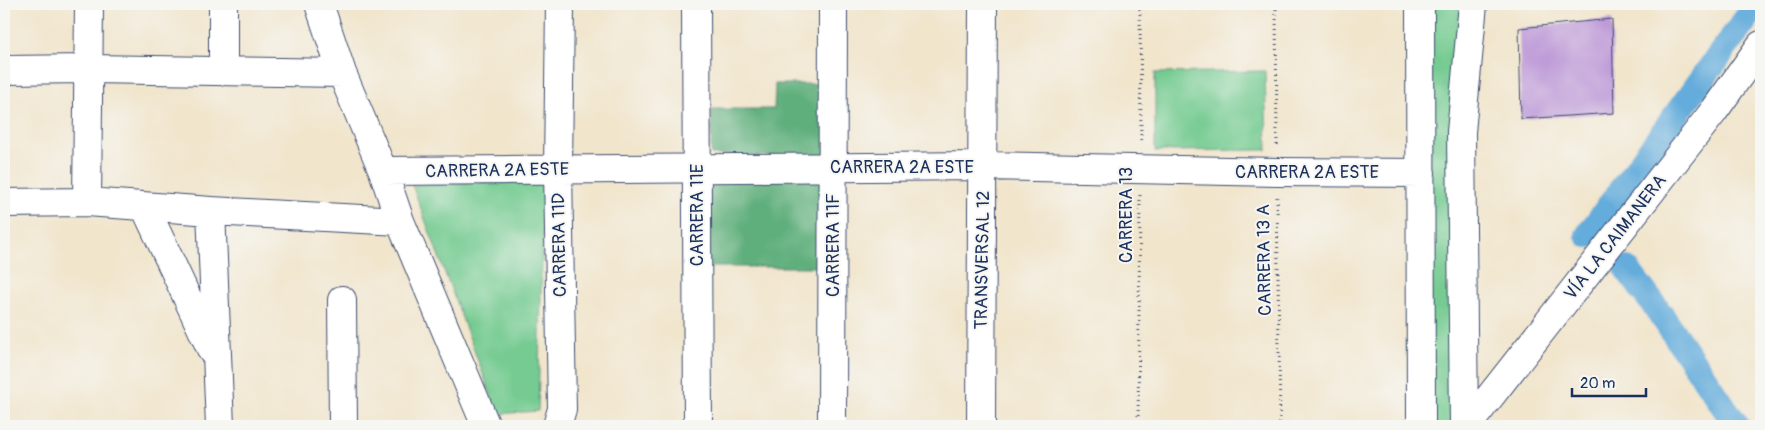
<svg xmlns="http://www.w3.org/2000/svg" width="1765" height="430" font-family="Pangolin,sans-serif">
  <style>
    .green { fill: #74cb91; stroke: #487d78 }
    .forest { fill: #5faf7b; stroke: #3d6f6c }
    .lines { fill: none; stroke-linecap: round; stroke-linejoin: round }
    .canal { stroke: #64acdb; stroke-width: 26 }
    .building { fill: #bf9cd8 }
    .street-casing { stroke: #3b4a6e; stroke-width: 30 }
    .path { stroke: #3b4a6e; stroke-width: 3; stroke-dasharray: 1 4; stroke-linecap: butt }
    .street { stroke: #fff; stroke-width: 28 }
    .labels { text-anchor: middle; stroke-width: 4; stroke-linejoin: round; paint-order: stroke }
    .street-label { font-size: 18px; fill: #1b2f5e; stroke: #f6f6f2 }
  </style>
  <rect width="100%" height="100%" fill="#f6f6f2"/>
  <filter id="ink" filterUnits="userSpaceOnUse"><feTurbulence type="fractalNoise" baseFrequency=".02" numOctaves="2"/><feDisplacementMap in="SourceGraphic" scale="10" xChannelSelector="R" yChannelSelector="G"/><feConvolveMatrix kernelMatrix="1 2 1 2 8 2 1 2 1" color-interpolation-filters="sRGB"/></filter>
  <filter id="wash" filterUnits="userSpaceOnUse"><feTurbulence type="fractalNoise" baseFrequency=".0096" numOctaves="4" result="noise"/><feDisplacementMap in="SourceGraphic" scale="20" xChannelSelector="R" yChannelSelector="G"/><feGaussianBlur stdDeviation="1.12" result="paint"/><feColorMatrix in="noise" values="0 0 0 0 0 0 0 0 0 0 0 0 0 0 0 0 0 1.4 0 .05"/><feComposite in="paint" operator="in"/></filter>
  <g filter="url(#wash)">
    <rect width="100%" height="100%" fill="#f1e5cc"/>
    <!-- green -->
    <path class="green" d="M1426 4H1466L1459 426H1430Z
      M1265 71 1267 150 1155 151V73Z
      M544 179 538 411 498 414 412 185Z"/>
    <!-- forest -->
    <path class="forest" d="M775 84H829V157L711 155 712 109H774Z
      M828 178V267H707L706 179Z"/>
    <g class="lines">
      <!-- canal -->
      <path class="canal" d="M1588 235 1757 4
        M1627 269 1657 309 1737 426"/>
    </g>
    <g id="blocks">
      <!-- building -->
      <path class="building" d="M1612 19 1614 113 1521 119 1519 28Z"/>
    </g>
  </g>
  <g filter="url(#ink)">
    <use href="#blocks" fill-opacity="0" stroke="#3b4a6e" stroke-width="1"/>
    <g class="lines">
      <defs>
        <path id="street" d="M319 4 342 73 383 171 400 221 486 426
          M696 4 698 426
          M1420 4 1421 426
          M4 70 89 69 342 73
          M223 71V4
          M383 171 983 166 1277 172 1421 173
          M87 202 89 4
          M4 203 87 202 211 211 400 221
          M145 207 212 351
          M211 211 220 426
          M342 300 343 426
          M557 426 562 409 558 169 560 4
          M832 426 833 4
          M981 426 983 4
          M1464 426 1461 132 1473 4
          M1467 426 1714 111 1761 45"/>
      </defs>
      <!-- street casing -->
      <use href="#street" class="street-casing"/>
      <!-- path -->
      <path class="path" d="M1140 4 1141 143
        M1276 4 1277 146
        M1277 197 1280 426
        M1138 426 1140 194"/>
      <!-- street -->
      <use href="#street" class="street"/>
    </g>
  </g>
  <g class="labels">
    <!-- street labels -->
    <g class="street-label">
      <text x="902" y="173">CARRERA 2A ESTE</text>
      <text transform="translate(497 170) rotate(-1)" y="6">CARRERA 2A ESTE</text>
      <text x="1307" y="178">CARRERA 2A ESTE</text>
      <text transform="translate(697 215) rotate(-90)" y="6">CARRERA 11E</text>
      <text transform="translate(1126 215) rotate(-90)" y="6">CARRERA 13</text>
      <text transform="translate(1615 237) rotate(-52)" y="6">VÍA LA CAIMANERA</text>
      <text transform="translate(559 245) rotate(-91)" y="6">CARRERA 11D</text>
      <text transform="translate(833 245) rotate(-90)" y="6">CARRERA 11F</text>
      <text transform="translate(982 260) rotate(-89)" y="6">TRANSVERSAL 12</text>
      <text transform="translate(1264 260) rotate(-91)" y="6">CARRERA 13 A</text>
    </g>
  </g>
  <!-- margin -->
  <rect width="1765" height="430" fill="none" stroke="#f6f6f2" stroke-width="20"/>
  <!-- scale -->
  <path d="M1572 388v8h74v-8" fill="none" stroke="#1b2f5e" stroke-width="2.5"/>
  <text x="1580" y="388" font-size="15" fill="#1b2f5e" stroke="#f6f6f2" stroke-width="4" paint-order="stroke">20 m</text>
</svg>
